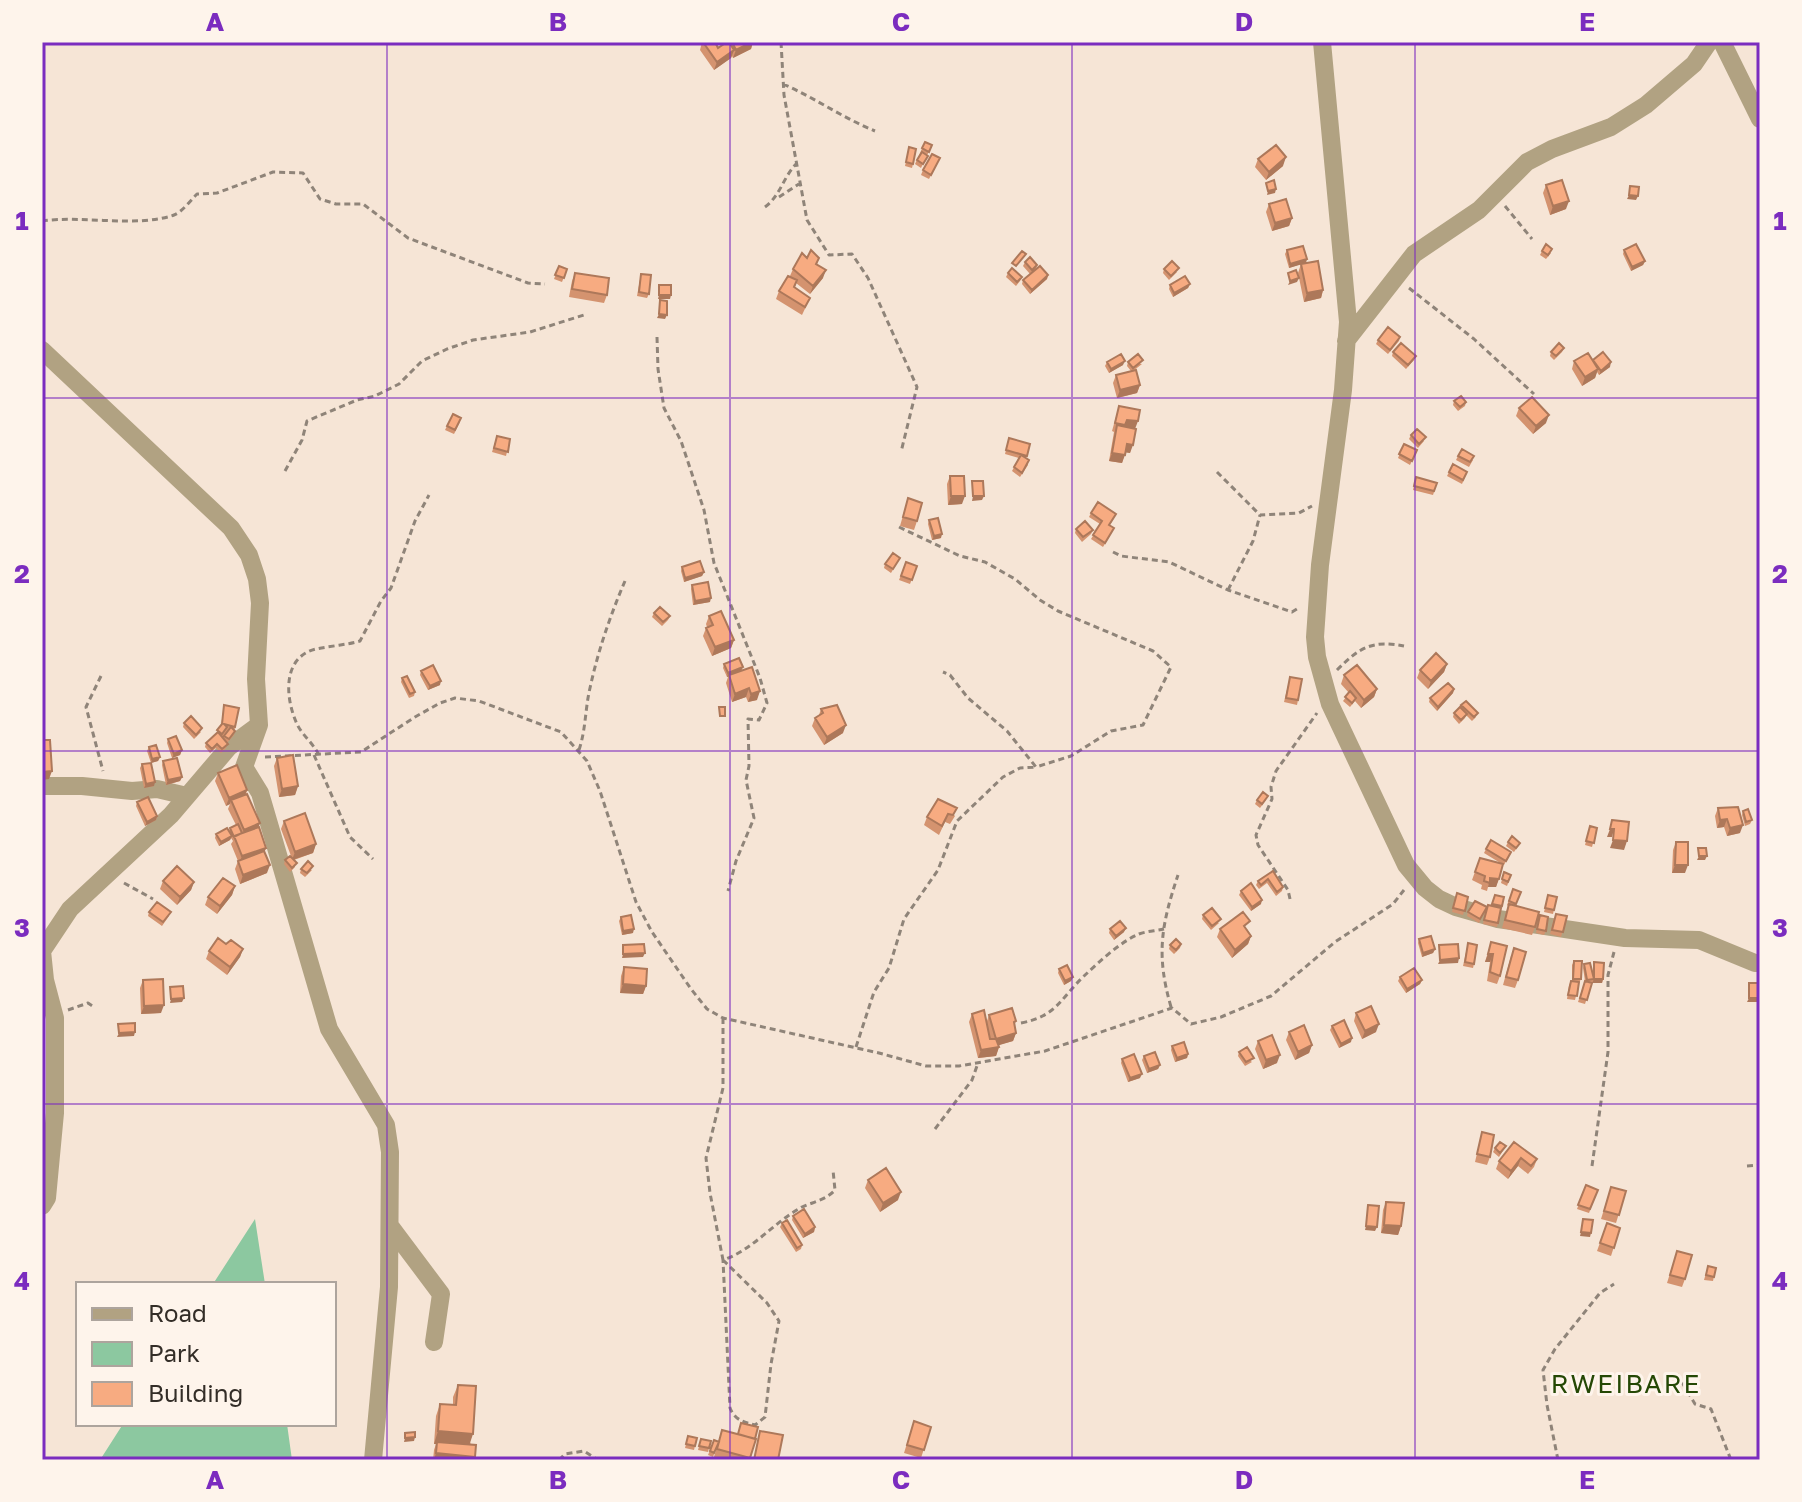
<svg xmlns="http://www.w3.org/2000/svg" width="1802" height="1502" font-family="'Golos Text',sans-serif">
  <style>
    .green { fill: #8cc8a0 }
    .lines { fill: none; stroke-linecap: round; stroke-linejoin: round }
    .path { stroke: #8f8479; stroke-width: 3; stroke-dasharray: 6 4; stroke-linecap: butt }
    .street { stroke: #b1a282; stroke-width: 18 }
    .wall { fill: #d4936f }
    .shaded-wall { fill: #ad785a }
    .building { fill: #f7ab81; stroke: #ad785a; stroke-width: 2 }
    .grid { fill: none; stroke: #7b2cbf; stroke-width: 2; stroke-opacity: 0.55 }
    .labels { text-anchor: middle; stroke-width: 6; stroke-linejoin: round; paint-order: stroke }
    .quarter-label { font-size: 26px; letter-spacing: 2px; fill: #254805; stroke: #fef4eb }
    .neatline { fill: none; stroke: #7b2cbf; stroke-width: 3 }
    .grid-label { font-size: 26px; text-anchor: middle; font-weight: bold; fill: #7b2cbf }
  </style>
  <rect width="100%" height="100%" fill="#f6e5d6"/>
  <!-- green -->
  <path class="green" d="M255 1219 265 1284H213Z
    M123 1424H287L292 1460H100Z"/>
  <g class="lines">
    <!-- path -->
    <path class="path" d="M781 42 784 95 807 220 829 255 852 254 868 278 917 387 901 452
      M1279 42H1287
      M783 84C815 98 843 118 875 131
      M779 197 799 184
      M1505 206 1532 239
      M765 207C781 195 783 177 797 163
      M42 221C81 215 138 228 174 215 182 212 190 201 197 194L217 193 273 172 303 173 320 199 336 204H363L408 238 528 283 545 284
      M1409 288 1474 339 1534 394
      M657 337 658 369 664 408 681 441 704 510 714 563 760 678 767 703 759 720 748 719 749 766 746 780 754 818 736 861 728 891
      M285 471 302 440 307 421 357 400 375 396 399 384 422 361 447 349 473 340 530 332 584 315
      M1217 472 1260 515 1299 513 1312 506
      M899 527 960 556 985 562 1015 579 1040 600 1058 611 1153 651 1171 667 1143 725 1111 731 1071 756 1036 767 1007 731 968 698 950 675 943 672
      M1113 552 1121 556 1169 562 1228 590 1292 612 1300 607
      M1228 590 1253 541 1260 515
      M1337 670C1360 647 1372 640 1404 646
      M101 676 86 707 103 771
      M579 750C586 729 585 709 590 688 598 651 610 616 625 581
      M314 755 350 837 373 859
      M319 755C313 743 302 735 297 724 285 698 282 657 316 649 330 646 346 645 360 641L381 601 391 588 415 521 429 495
      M265 757 361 752 415 717 440 703 455 698 479 701 561 732 587 761 600 791 636 902 652 932 691 989 707 1009 723 1018 879 1053 926 1066H959L1045 1051 1172 1008 1191 1024 1221 1017 1271 996 1335 942 1393 904 1404 890
      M124 883 153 899
      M1290 899 1288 890 1258 845 1256 835 1272 799 1271 787 1276 771 1317 713
      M1171 1007C1156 955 1161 926 1178 875
      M68 1010 88 1003 94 1007
      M723 1018V1088L706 1158 710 1193 723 1260C753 1250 774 1222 802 1207 813 1202 826 1200 835 1190L833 1170
      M1021 1023C1057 1016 1060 999 1084 976 1099 962 1120 942 1139 934 1147 931 1156 931 1164 929
      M856 1047 874 992 889 968 904 919 938 870 957 821 1003 777 1020 768 1036 767
      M935 1129 972 1080 978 1063
      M1592 1166 1608 1052V975L1614 952
      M1747 1166 1760 1165
      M723 1260 767 1303 779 1321 771 1364 765 1417 755 1425C743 1422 735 1420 730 1408Z
      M1677 1374 1695 1404 1711 1409 1731 1460
      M559 1460 565 1454 584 1451 598 1460
      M1558 1460 1547 1405 1543 1370 1555 1349 1600 1293 1614 1284"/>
    <!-- street -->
    <path class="street" d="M1322 42 1348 322 1343 390 1320 565 1315 637 1317 657 1330 704 1406 865 1425 888 1439 899 1456 907 1498 919 1625 938 1699 940 1755 963H1760
      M1722 42 1760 119
      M1346 341 1414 254 1479 210 1527 162 1552 149 1611 127 1646 105 1694 64 1709 42
      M42 350 231 528 249 555 257 579 260 603 256 679 259 725 244 767 260 793 329 1029 386 1125 390 1152 389 1287 373 1460
      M42 786H82L132 791 157 789 187 796
      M42 1206 47 1198 55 1113V1018L45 980 42 951 70 909 171 815 229 747 259 725
      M390 1226 441 1294 434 1342"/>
  </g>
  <!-- wall -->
  <path class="wall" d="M702 42H721L717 46 718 48 725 44 724 42H753L751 49 733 58 732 56 731 58 714 70 700 50Z
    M925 142 932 145 921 168 915 164Z
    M909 147 913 164 912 168 905 166Z
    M940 158 929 179 921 175 923 170Z
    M1258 159 1283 166 1266 180 1255 167Z
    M1546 185 1566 209 1550 215 1543 193Z
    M1269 204 1292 218 1289 226 1272 231 1266 212Z
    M1287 250 1306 263 1323 290 1321 298 1304 302 1298 273 1301 264 1289 268 1285 254Z
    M1624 250 1645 261 1643 265 1631 271 1623 254Z
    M1542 251 1551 253 1546 259 1540 255Z
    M807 258H819L817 264 823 278 810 294 796 283 795 287 810 298 802 315 776 299 779 291 790 276 793 269Z
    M1025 262 1037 265 1036 269 1030 274 1023 266Z
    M559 266 567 269 562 282 554 279Z
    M1164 269 1177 272 1169 280 1163 273Z
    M575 273 607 295 604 303 569 297 572 281Z
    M1008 273 1022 277 1020 281 1016 286 1006 277Z
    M641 274 649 294 647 298 637 296Z
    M1048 275 1047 279 1030 294 1022 284 1023 280Z
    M1190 284 1188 288 1173 297 1169 289 1170 285Z
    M1400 337 1399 341 1388 354 1376 344 1378 340Z
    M1564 348 1562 352 1554 360 1550 356 1551 352Z
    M1393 352 1414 360 1406 369 1392 356Z
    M1574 361H1593L1610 367 1599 375 1597 372 1595 378 1582 386 1572 369Z
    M1107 362 1123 365 1109 373 1105 366Z
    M1128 362 1142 364 1133 371 1140 385 1137 393 1117 398 1113 383 1116 375 1131 371 1127 366Z
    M1454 401 1466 402 1465 406 1458 411 1453 405Z
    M1119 406 1135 429 1130 453 1125 452 1122 463 1109 461 1114 432 1112 431Z
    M1519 408 1546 423 1533 434 1516 416Z
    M460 422 454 434 445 430 447 426Z
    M1411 435 1424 441 1418 448 1409 439Z
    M497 436 510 439 506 456 492 452Z
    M1009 438 1030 444 1026 458 1028 465 1020 477 1012 471 1019 458 1005 454Z
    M1404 444 1417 450 1410 465 1398 458Z
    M1458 456 1473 460 1469 467 1456 460Z
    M1449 472H1467L1462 484 1447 476Z
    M950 476 962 504 948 505 947 484Z
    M1416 477 1437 483 1433 495 1413 490Z
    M908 498 917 521 914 530 900 526Z
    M1091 513 1114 518 1110 525 1112 532 1103 547 1091 539 1100 524 1089 517Z
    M929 520 941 538 932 540 928 524Z
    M1076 529 1093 530 1091 534 1082 542 1075 533Z
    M900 558 891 573 884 568 885 564Z
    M906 562 917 566 910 584 899 580Z
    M682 567 704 572 702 576 684 582 681 571Z
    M692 585 710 602 693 605 691 589Z
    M654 613 670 616 668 620 662 626 652 617Z
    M709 616 734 640 731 648 712 656 703 636 706 628 707 627 706 624Z
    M724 664 743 667 741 671 757 700 748 702 746 697 732 702 726 683 728 677H727L723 668Z
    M1447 664 1444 672 1428 689 1417 678 1420 670Z
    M421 671 440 685 428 690 420 675Z
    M1344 675 1377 689 1374 697 1361 708 1355 701 1350 707 1343 701 1349 693 1341 684Z
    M1290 677 1298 700 1297 705 1284 702Z
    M402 678 415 692 414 696 409 698 401 682Z
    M1454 689 1453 693 1437 711 1429 702 1430 698Z
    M224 705 235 727 234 735 227 743 226 748 221 753 216 748 210 753 205 747 206 743 216 734 221 726Z
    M1461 705 1476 717 1472 721 1466 715 1465 718 1459 724 1453 717 1454 713Z
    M821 709 843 733 824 745 812 726 815 718 819 715Z
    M184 723 201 732 194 739 183 727Z
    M168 739 182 750 180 755 172 758 167 743Z
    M149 747 160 757 158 761 151 763 154 786 144 788 140 768 142 764 151 763 147 751Z
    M277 758 298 786 295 795 279 797 274 766Z
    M163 761 182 777 180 781 166 785 162 765Z
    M218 773 247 790 246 794 266 848 264 852 267 873 240 884 235 869 238 861 231 844 233 841 231 838 230 840 219 846 215 838 216 834 229 831 230 828 236 825 228 809 230 804 226 806 215 781Z
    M938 799 955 816 950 824 945 822 939 835 924 825 927 817Z
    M1257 800H1266L1260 808 1255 804Z
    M137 802 157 816 156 820 145 826 136 806Z
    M1718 808 1740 833 1727 836 1724 827 1717 828 1715 816Z
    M1743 811 1752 820 1750 824 1745 826 1742 815Z
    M284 821 316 844 313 853 294 860 295 867 290 872 284 864 285 860 291 856 281 829Z
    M1590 826 1597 828 1592 847 1585 845Z
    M1508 842 1520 843 1514 852 1506 846Z
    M1676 842 1685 873H1672L1673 850Z
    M1486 849 1511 852 1504 865 1503 864 1496 887H1488L1487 891 1481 889 1482 885 1472 880 1480 858 1502 864 1484 853Z
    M301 869 312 870 305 877 300 873Z
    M1273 871 1283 887 1282 891 1276 896 1267 883 1259 889 1256 885 1258 881Z
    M1504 872 1511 875 1507 886 1501 883Z
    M163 881 194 882 191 890 177 905 160 889Z
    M235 886 232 895 217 914 205 905 208 897Z
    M1513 889 1521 892 1515 906 1535 927 1532 935 1502 928 1508 906 1507 905Z
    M1241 891 1261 904 1251 911 1239 895Z
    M1457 893 1468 897 1463 915 1452 912Z
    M1495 895 1504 897 1497 927 1483 924 1486 909 1479 923 1467 916 1468 912 1491 906Z
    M1548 895 1557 897 1553 914 1544 912Z
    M149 912 169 916 162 926 148 916Z
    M1203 915 1219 923 1211 930 1202 919Z
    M1540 915 1546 931 1544 935 1536 933Z
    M1567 916 1561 937 1550 934 1554 918Z
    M621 917 633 933 622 935 619 921Z
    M1110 929 1124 932 1114 940 1109 933Z
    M1220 929H1247L1251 936 1248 944 1232 958 1217 937Z
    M1419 939 1435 949 1433 953 1422 957 1418 943Z
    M1491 942 1500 976 1497 984 1487 981 1490 962H1485Z
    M1468 943 1474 964 1473 968 1463 966Z
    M226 944 243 949 240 957 227 975 206 959 209 951Z
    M1181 944 1180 948 1174 954 1169 949 1170 945Z
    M1511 956 1518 980 1515 988 1503 985Z
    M1574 961 1581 979 1579 983 1575 1000 1567 999 1569 985 1571 981H1572V965Z
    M1594 962 1603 979 1602 983H1592V982L1585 1004 1578 1002 1585 981 1583 968 1584 964 1593 974Z
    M624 967 646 986 643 994 620 993 621 976Z
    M1059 969 1073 977 1071 981 1064 985 1058 973Z
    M1400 977 1422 980 1420 984 1406 993 1398 981Z
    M143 980 161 1013 141 1014 140 988Z
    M1356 1013 1376 1032 1362 1039 1354 1021Z
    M972 1014 987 1021 989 1015 1016 1021 1014 1026 1016 1033 1013 1041 998 1045 999 1047 996 1056 978 1058 969 1022Z
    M1332 1026 1351 1042 1339 1048 1330 1030Z
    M1289 1032 1312 1045 1309 1053 1295 1060 1286 1040Z
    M1258 1041 1277 1063 1263 1069 1255 1049Z
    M1172 1046 1188 1054 1187 1058 1175 1062 1171 1050Z
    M1239 1052 1252 1062 1245 1066 1238 1056Z
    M1144 1056 1160 1065 1158 1069 1147 1073 1142 1060Z
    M1122 1059 1140 1078 1128 1082 1121 1063Z
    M1482 1132 1490 1157 1487 1165 1475 1162Z
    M1514 1142 1537 1159 1534 1167 1528 1174 1518 1166 1508 1179 1496 1169 1499 1161Z
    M1506 1146 1499 1157 1493 1152 1495 1148Z
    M868 1180 898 1200 880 1212 865 1188Z
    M1586 1185 1598 1190 1589 1213 1577 1209Z
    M1611 1187 1626 1191 1616 1223 1601 1219Z
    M1386 1202 1401 1226 1398 1235 1381 1233 1383 1210Z
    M793 1216 815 1227 814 1232 803 1238 792 1220Z
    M782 1223 802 1245 801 1249 796 1252 780 1227Z
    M1607 1223 1620 1228 1611 1256 1597 1251Z
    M1677 1251 1685 1279 1682 1287 1667 1283Z
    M1708 1266 1716 1268 1713 1281 1704 1280Z
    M458 1385 474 1460H433L434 1450 436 1444H434L436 1416 440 1404 453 1405V1397Z
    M914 1421 931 1427 921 1458 904 1453Z
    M722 1430 756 1439 750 1460H724L714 1457 717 1446 713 1457 708 1455 714 1440 719 1441Z
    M688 1436 697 1438 694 1450 685 1448Z
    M701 1439 711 1441 708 1452 698 1450Z"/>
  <!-- shaded-wall -->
  <path class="shaded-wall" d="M752 42H753L751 49 733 58 736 50Z
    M734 50 731 58 714 70 717 62Z
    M1286 157 1283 166 1266 180 1269 172Z
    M1276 189 1275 193 1267 195 1268 191Z
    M1629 195 1638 196 1636 200 1627 199Z
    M1569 201 1566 209 1550 215 1553 206Z
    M1292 218 1289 226 1272 231 1275 223Z
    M1307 259 1306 263 1289 268 1290 264Z
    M1645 261 1643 265 1631 271 1632 267Z
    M826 270 823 278 810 294 813 286Z
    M1048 275 1047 279 1030 294 1032 290Z
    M1299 278 1297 282 1288 285 1290 281Z
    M1190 284 1188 288 1173 297 1174 293Z
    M1323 290 1321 298 1304 302 1307 293Z
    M659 295H671L670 299H658Z
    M659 314 667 315 665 319 657 318Z
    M1125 361 1123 365 1109 373 1111 369Z
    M1611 362 1610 367 1599 375 1601 371Z
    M1598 369 1595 378 1582 386 1585 377Z
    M1140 385 1137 393 1117 398 1120 390Z
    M1549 415 1546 423 1533 434 1536 426Z
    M1127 420 1138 421 1135 429 1124 428Z
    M1127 444 1133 445 1130 453 1124 452Z
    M1112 453 1125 455 1122 463 1109 461Z
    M951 496H965L962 504 948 505Z
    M973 496H984L982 500 972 501Z
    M942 534 941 538 932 540 934 536Z
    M704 572 702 576 684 582 685 578Z
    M711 598 710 602 693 605 695 601Z
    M734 640 731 648 712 656 715 647Z
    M1447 664 1444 672 1428 689 1431 681Z
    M743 667 741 671 727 677 728 673Z
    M441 681 440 685 428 690 430 686Z
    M749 688 746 697 732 702 735 694Z
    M1377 689 1374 697 1361 708 1364 700Z
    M1454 689 1453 693 1437 711 1438 707Z
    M760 691 757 700 748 702 751 694Z
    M846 725 843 733 824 745 827 737Z
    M182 750 180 755 172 758 174 754Z
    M160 757 158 761 151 763 152 759Z
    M52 771 49 779 42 780V772Z
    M182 777 180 781 166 785 168 780Z
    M155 782 154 786 144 788 146 784Z
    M298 786 295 795 279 797 282 789Z
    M247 790 244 798 231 800 230 804 226 806 229 798Z
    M157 816 156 820 145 826 147 822Z
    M1727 819 1724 827 1717 828 1720 820Z
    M260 823 257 831 241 838 244 830Z
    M1743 825 1740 833 1727 836 1730 828Z
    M1610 829H1614L1612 837H1607Z
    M232 836 230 840 219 846 221 842Z
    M1613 840 1627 841 1624 850 1610 848Z
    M316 844 313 853 292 860 295 852Z
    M266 848 263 856 239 864 242 856Z
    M1699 856H1707L1705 860H1697Z
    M270 865 267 873 240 884 243 875Z
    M1675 865H1688L1685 873H1672Z
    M1490 878 1499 879 1496 887H1488Z
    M194 882 191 890 177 905 180 897Z
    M235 886 232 895 217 914 220 906Z
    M1262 900 1261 904 1251 911 1252 907Z
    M1126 928 1124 932 1114 940 1116 936Z
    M634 929 633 933 622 935 623 931Z
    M1251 936 1248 944 1232 958 1235 950Z
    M243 949 240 957 227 975 230 967Z
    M1435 949 1433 953 1422 957 1423 953Z
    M645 953 643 957 622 958 623 954Z
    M1488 954H1493L1490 962H1485Z
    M1459 958 1458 963 1438 964 1440 960Z
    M1073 977 1071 981 1064 985 1065 981Z
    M1594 979H1603L1602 983H1592Z
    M1422 980 1420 984 1406 993 1407 989Z
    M623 984 646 986 643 994 620 993Z
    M184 998 182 1002 170 1003 171 999Z
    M1749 998H1760V1002H1747Z
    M164 1005 161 1013 141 1014 144 1006Z
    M1379 1024 1376 1032 1362 1039 1365 1031Z
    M135 1032 134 1036 117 1037 119 1033Z
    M1016 1033 1013 1041 993 1047 996 1039Z
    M1352 1038 1351 1042 1339 1048 1341 1044Z
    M1312 1045 1309 1053 1295 1060 1298 1052Z
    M999 1047 996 1056 978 1058 981 1050Z
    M1188 1054 1187 1058 1175 1062 1177 1058Z
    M1280 1055 1277 1063 1263 1069 1266 1060Z
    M1160 1065 1158 1069 1147 1073 1149 1069Z
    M1142 1074 1140 1078 1128 1082 1130 1078Z
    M1521 1158 1518 1166 1508 1179 1511 1171Z
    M901 1192 898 1200 880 1212 883 1203Z
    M1384 1225 1401 1226 1398 1235 1381 1233Z
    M1366 1226 1377 1227 1375 1231 1365 1230Z
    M815 1227 814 1232 803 1238 805 1234Z
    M1581 1232 1591 1233 1590 1237 1580 1236Z
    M438 1431 473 1434 469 1446 434 1444Z
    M415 1437 414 1441 404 1442 405 1438Z
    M436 1453 475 1457 474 1460H434Z"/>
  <!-- building -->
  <path class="building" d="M703 42H715L718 48 727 42H729L734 50 717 62Z
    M732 42H752L736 50Z
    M925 142 932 145 929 152 922 148Z
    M1276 145 1286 157 1269 172 1258 159Z
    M909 147 916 149 913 164 906 162Z
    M922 152 928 156 923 164 917 160Z
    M932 154 940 158 931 175 923 170Z
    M1274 180 1276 189 1268 191 1266 183Z
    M1562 180 1569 201 1553 206 1546 185Z
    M1630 186 1639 187 1638 196 1629 195Z
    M1286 199 1292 218 1275 223 1269 204Z
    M1546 244 1552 249 1548 255 1542 251Z
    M1636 244 1645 261 1632 267 1624 250Z
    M1303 246 1307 259 1290 264 1287 250Z
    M811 250 819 258 816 264 826 270 813 286 793 269 802 253 807 258Z
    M1022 251 1026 254 1016 266 1012 263Z
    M1030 257 1037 265 1032 270 1025 262Z
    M1172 261 1179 268 1171 276 1164 269Z
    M1318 261 1323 290 1307 293 1301 264Z
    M559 266 567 269 564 278 555 275Z
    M1040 266 1048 275 1032 290 1023 280Z
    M1012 268 1022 277 1017 282 1008 273Z
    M1296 270 1299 278 1290 281 1288 273Z
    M575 273 609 278 607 295 572 289Z
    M641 274 651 275 649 294 639 292Z
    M788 276 797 280 794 287 810 298 805 307 779 291Z
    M1185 276 1190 284 1174 293 1170 285Z
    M659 285H671V295H659Z
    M660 300 667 301V315L659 314Z
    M1388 327 1400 337 1390 350 1378 340Z
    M1401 343 1416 356 1408 365 1393 352Z
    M1559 343 1564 348 1556 356 1551 352Z
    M1603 352 1611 362 1601 371 1593 360Z
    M1588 353 1598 369 1585 377 1574 361Z
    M1121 354 1125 361 1111 369 1107 362Z
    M1138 354 1143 360 1133 368 1128 362Z
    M1136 370 1140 385 1120 390 1116 375Z
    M1461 396 1466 402 1460 407 1454 401Z
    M1532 397 1549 415 1536 426 1519 408Z
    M1119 406 1140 410 1138 421 1127 420 1125 425 1115 423Z
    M453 414 461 418 455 430 447 426Z
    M1117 425 1136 429 1133 445 1127 444 1125 455 1112 453Z
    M1417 429 1426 437 1419 444 1411 435Z
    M497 436 510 439 508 452 494 448Z
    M1009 438 1030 444 1027 456 1006 450Z
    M1404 444 1417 450 1412 461 1399 454Z
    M1462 449 1474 456 1470 462 1458 456Z
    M1021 455 1029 460 1022 473 1014 467Z
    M1453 464 1467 472 1463 480 1449 472Z
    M950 476H964L965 496H951Z
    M1416 477 1437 483 1434 491 1414 486Z
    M972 481H983L984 496H973Z
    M908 498 922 503 917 521 903 517Z
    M1098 502 1116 514 1109 525 1114 528 1105 543 1093 535 1102 521 1091 513Z
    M938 518 942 534 934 536 929 520Z
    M1085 521 1093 530 1083 537 1076 529Z
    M893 553 900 558 893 569 885 564Z
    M700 561 704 572 685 578 682 567Z
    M906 562 917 566 912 580 901 576Z
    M708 582 711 598 695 601 692 585Z
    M660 607 670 616 663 622 654 613Z
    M721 611 734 640 715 647 706 628 713 625 709 616Z
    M1436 653 1447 664 1431 681 1420 670Z
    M739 658 743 667 728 673 724 664Z
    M433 665 441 681 430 686 421 671Z
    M1357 665 1377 689 1364 700 1344 675Z
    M752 667 760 691 751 694 749 688 735 694 729 675Z
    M407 676 415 692 410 694 402 678Z
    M1290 677 1302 679 1298 700 1286 698Z
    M1448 683 1454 689 1438 707 1430 698Z
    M1350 691 1356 698 1352 703 1345 697Z
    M1466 701 1478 713 1474 717 1461 705Z
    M224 705 239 708 235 727 224 724 227 727 222 734 217 730 222 724Z
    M837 705 846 725 827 737 815 718 823 713 821 709Z
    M719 707H725V716H720Z
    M1460 707 1467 714 1461 720 1454 713Z
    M191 716 202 728 196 735 184 723Z
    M231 727 235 731 229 739 224 736Z
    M218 732 228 744 222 749 217 744 212 749 206 743Z
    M176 736 182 750 174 754 168 739Z
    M42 740H50L52 771 42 772Z
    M156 745 160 757 152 759 149 747Z
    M293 755 298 786 282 789 277 758Z
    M177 758 182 777 168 780 163 761Z
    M151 763 155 782 146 784 142 764Z
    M237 765 247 790 229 798 218 773Z
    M1263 792 1268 796 1262 804 1257 800Z
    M247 794 260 823 244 830 231 800Z
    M148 797 157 816 147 822 137 802Z
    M938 799 957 808 953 815 948 814 942 826 927 817Z
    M1738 807 1743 825 1730 828 1727 819 1720 820 1718 808Z
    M1748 809 1752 820 1746 822 1743 811Z
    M305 813 316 844 295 852 284 821Z
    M1612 820 1629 822 1627 841 1613 840 1614 829H1610Z
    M238 824 242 833 234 837 230 828Z
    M1590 826 1597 828 1594 843 1586 841Z
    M259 827 266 848 242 856 234 836Z
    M227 828 232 836 221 842 216 834Z
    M1512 836 1520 843 1516 848 1508 842Z
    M1491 840 1511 852 1506 861 1486 849Z
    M1676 842H1688V865H1675Z
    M1698 848H1706L1707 856H1699Z
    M264 851 270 865 243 875 238 861Z
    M290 856 297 863 292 868 285 860Z
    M1480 858 1503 864 1499 879 1490 878V883L1484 881 1485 876 1475 872Z
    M308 861 313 866 307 873 301 869Z
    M177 866 194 882 180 897 163 881Z
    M1273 871 1283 887 1277 892 1268 879 1261 885 1258 881Z
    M1504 872 1511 875 1508 882 1502 879Z
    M223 878 235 886 220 906 208 897Z
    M1251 883 1262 900 1252 907 1241 891Z
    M1513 889 1521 892 1516 904 1509 901Z
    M1457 893 1468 897 1465 911 1453 908Z
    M1495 895 1504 897 1502 906 1492 904Z
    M1548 895 1557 897 1554 910 1545 908Z
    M1475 901 1487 907 1480 919 1468 912Z
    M157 902 171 912 163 922 149 912Z
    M1509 904 1539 912 1535 927 1505 920Z
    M1488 905 1501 908 1498 923 1484 920Z
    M1212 908 1221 919 1212 926 1203 915Z
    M1243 912 1250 921 1244 926 1251 936 1235 950 1220 929Z
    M1556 914 1567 916 1563 932 1552 930Z
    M631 915 634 929 623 931 621 917Z
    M1540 915 1548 917 1546 931 1537 929Z
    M1120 921 1126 928 1116 936 1110 929Z
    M1431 936 1435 949 1423 953 1419 939Z
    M218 938 226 944 231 940 243 949 230 967 209 951Z
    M1176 939 1181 944 1176 950 1170 945Z
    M1491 942 1507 946 1500 976 1490 972 1493 954H1488Z
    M1468 943 1477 945 1474 964 1465 962Z
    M644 944 645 953 623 954V945Z
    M1458 944 1459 958 1440 960 1439 945Z
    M1514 948 1526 952 1518 980 1506 977Z
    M1574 961H1582L1581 979H1573Z
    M1594 962 1604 963 1603 979H1594Z
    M1590 963 1594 979 1587 980 1584 964Z
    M1067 965 1073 977 1065 981 1059 969Z
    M624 967 647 969 646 986 623 984Z
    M1414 968 1422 980 1407 989 1400 977Z
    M163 979 164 1005 144 1006 143 980Z
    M1571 981 1579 982 1577 996 1568 995Z
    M1585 981 1592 983 1587 1000 1580 998Z
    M1749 983H1760V998H1749Z
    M183 986 184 998 171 999 170 987Z
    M1371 1006 1379 1024 1365 1031 1356 1013Z
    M1012 1008 1016 1021 1014 1022 1016 1033 996 1039 989 1015Z
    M984 1010 990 1039H996L999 1047 981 1050 972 1014Z
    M1344 1020 1352 1038 1341 1044 1332 1026Z
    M135 1023V1032L119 1033 118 1024Z
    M1304 1025 1312 1045 1298 1052 1289 1032Z
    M1272 1035 1280 1055 1266 1060 1258 1041Z
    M1184 1042 1188 1054 1177 1058 1172 1046Z
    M1247 1047 1254 1058 1246 1062 1239 1052Z
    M1155 1052 1160 1065 1149 1069 1144 1056Z
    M1134 1054 1142 1074 1130 1078 1122 1059Z
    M1482 1132 1494 1135 1490 1157 1477 1154Z
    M1500 1142 1506 1146 1500 1153 1495 1148Z
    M1514 1142 1537 1159 1531 1166 1521 1158 1511 1171 1499 1161Z
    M886 1168 901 1192 883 1203 868 1180Z
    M1586 1185 1598 1190 1590 1209 1578 1205Z
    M1611 1187 1626 1191 1619 1215 1604 1211Z
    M1386 1202 1404 1203 1401 1226 1384 1225Z
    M1368 1205 1379 1206 1377 1227 1366 1226Z
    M804 1209 815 1227 805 1234 793 1216Z
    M1583 1219 1593 1220 1591 1233 1581 1232Z
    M787 1220 802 1245 797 1248 782 1223Z
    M1607 1223 1620 1228 1614 1248 1600 1243Z
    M1677 1251 1692 1255 1685 1279 1670 1275Z
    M1708 1266 1716 1268 1714 1277 1706 1275Z
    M458 1385 476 1386 473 1434 438 1431 440 1404 456 1405Z
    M914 1421 931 1427 924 1450 907 1445Z
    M741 1423 758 1427 755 1439 738 1434Z
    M722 1430 756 1439 750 1458 717 1449Z
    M760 1431 783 1435 778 1460H754Z
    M415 1432V1437L405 1438V1433Z
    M688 1436 697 1438 695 1446 686 1444Z
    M701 1439 711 1441 709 1448 699 1446Z
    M714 1440 719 1442 714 1453 710 1451Z
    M437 1442 476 1445 475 1457 436 1453Z"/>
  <!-- grid -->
  <path class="grid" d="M387 42V1460M730 42V1460M1072 42V1460M1415 42V1460M42 398H1760M42 751H1760M42 1104H1760"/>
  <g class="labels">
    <!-- quarter labels -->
    <g class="quarter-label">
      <text x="1626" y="1393">RWEIBARE</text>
    </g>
  </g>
  <!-- border -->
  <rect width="1802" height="1502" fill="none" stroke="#fef4eb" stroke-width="88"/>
  <!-- legend -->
  <rect x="76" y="1282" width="260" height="144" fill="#fef4eb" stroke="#ada49d" stroke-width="2"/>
  <rect x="92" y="1308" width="40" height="12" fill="#b1a282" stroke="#ada49d" stroke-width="2"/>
  <text x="148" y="1322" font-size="24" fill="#332d27">Road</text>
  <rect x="92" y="1342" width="40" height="24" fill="#8cc8a0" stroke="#ada49d" stroke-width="2"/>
  <text x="148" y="1362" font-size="24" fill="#332d27">Park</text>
  <rect x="92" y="1382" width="40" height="24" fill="#f7ab81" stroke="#ada49d" stroke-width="2"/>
  <text x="148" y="1402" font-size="24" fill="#332d27">Building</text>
  <rect x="44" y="44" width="1714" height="1414" class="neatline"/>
  <g class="grid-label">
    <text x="215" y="31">A</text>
    <text x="558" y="31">B</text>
    <text x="901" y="31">C</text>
    <text x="1244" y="31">D</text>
    <text x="1587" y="31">E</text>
    <text x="22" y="230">1</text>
    <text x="1780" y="230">1</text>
    <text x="22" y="583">2</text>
    <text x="1780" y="583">2</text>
    <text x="22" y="937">3</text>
    <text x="1780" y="937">3</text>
    <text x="22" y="1290">4</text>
    <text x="1780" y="1290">4</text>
    <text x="215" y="1489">A</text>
    <text x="558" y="1489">B</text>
    <text x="901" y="1489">C</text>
    <text x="1244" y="1489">D</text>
    <text x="1587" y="1489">E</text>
  </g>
</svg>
